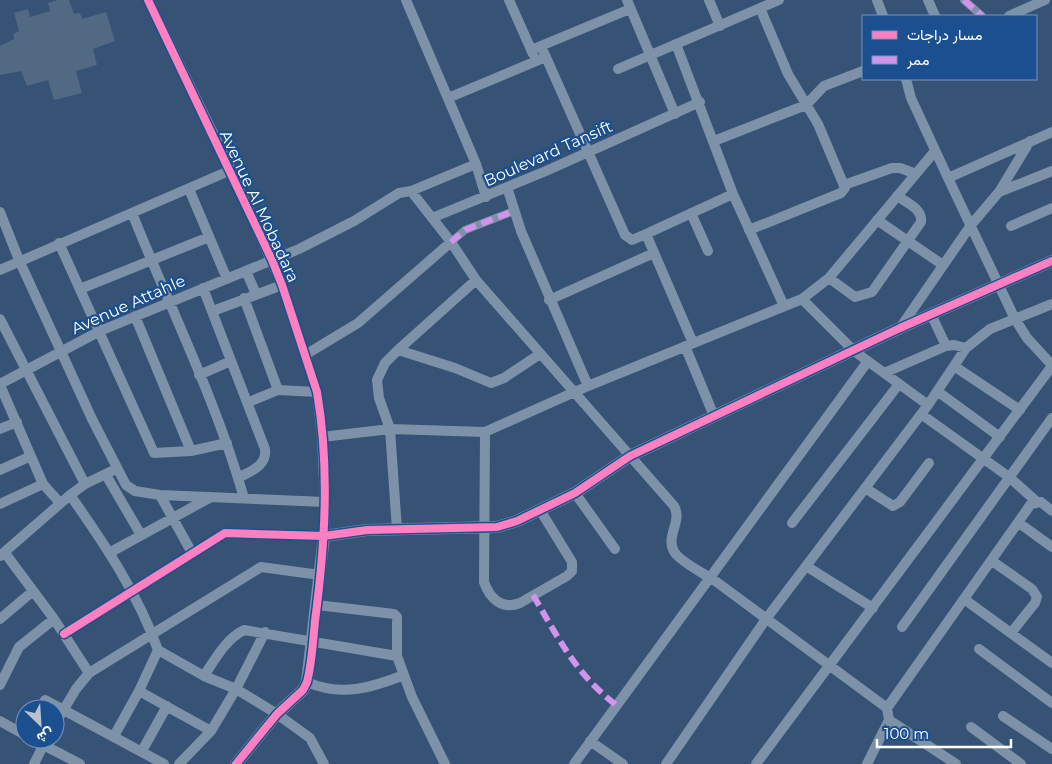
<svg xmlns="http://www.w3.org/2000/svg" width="1052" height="764" font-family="Montserrat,Vazirmatn,sans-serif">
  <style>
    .building { fill: #526984 }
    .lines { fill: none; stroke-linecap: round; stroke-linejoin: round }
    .pedestrian { stroke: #7d92a8; stroke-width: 8 }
    .minor { stroke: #7d92a8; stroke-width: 10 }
    .tertiary { stroke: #7d92a8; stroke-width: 12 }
    .quiet { stroke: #d193ec; stroke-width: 6; stroke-dasharray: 12 6; stroke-linecap: butt }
    .cycleway-casing { stroke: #1b4f8f; stroke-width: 11 }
    .cycleway { stroke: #ff80c0; stroke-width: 8 }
    .labels { text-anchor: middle; stroke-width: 4.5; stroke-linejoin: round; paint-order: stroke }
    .street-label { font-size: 16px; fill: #fff; stroke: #1b4f8f }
  </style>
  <rect width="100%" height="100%" fill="#365274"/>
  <!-- building -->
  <path class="building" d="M58 0H69L74 14 80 13 82 19 106 12 115 41 93 49 97 65 76 71 82 93 54 100 48 80 27 86 21 71 0 75V46L14 39 13 34 19 31 14 13 28 9 30 17 50 11 48 3Z"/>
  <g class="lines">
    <!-- pedestrian -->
    <path class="pedestrian" d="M964 0 982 16
      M451 242 465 230 514 211"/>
    <!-- minor -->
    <path class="minor" d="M406 0 476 164 486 197
      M509 0 533 54
      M627 0 675 114
      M709 0 720 26
      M877 0 883 16
      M928 0 935 16
      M1009 16 1045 0
      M676 44 733 194 784 306
      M541 46 625 235 632 240 646 234
      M531 50 630 9
      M618 69 779 0
      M906 79 911 98 948 178 1015 319 1027 338 1052 365
      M448 98 546 57
      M714 141 806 105 824 86 863 71
      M948 178 1052 132
      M844 185 892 168H900L916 174
      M507 187 521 231 588 386
      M189 189 227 279
      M411 191 451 242 476 280 674 506C683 522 664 537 675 553 682 563 707 575 718 583 774 625 831 666 887 708L889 720 867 764
      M999 192 1052 171
      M0 212 19 260 92 419 126 485 135 491 160 495 325 502
      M132 213C170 308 216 400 244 498
      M691 213 708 251
      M432 218 546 171 700 102
      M877 220 943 265
      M1011 226 1052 208
      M749 230 841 193 845 188 818 124 788 74 760 8
      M59 243 154 453 191 451 227 443
      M0 270 231 170
      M246 271 256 294
      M829 278 855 297 872 292 921 222C923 209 906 202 897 196
      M203 288 265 449C267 466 251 471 238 478
      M80 289 209 237
      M244 298 278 390
      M802 299 854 351 928 405
      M549 300 654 253
      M213 311 282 285
      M931 314 946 346
      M135 316 191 451
      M0 319 85 484
      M900 328 971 225 999 192 1030 141
      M693 343 646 234 733 194
      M685 346 714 416
      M398 350 455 368 491 383 504 378 540 354
      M305 355 358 323 451 242
      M954 366 1020 410
      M884 373 946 346 954 345 966 348
      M199 375 231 361
      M0 384 100 331 299 249 354 221 399 193 411 191 476 164
      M0 385 43 484 60 503
      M937 391 1000 437
      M249 402 278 390 317 392
      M921 414 1009 477 1037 502
      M0 429 17 422
      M485 432 484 582C490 599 502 610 520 603L567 576 572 571V562L540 510
      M322 437 390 429 485 432 588 386 802 299 829 278 935 151
      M0 470 31 456
      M106 475 141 535
      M865 488 893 506 900 502 929 463
      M575 493 615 549
      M70 495C104 543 138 594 158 650L204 676 236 689 277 714 310 738 324 764
      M160 495 192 553
      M0 504 43 484
      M792 523 899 384
      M1019 523 1052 547
      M397 530 390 429 379 398 377 380 385 363 398 350 476 280
      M5 553 54 619 89 673
      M109 553 211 497
      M0 556 70 495 85 484 116 469
      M992 561 1032 589 1037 597 1035 603 1011 633
      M806 566 873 608
      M964 599 1052 663
      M317 605 394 614 397 617V656L412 697 445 764
      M0 619 33 591
      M902 627 1052 418
      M64 634 225 533 324 536 325 502 322 437 317 392 282 285 231 170 148 0
      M979 649 1052 703
      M204 676C215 659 226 639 244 630L397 656
      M307 682C341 697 371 688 404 675
      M0 685 19 647 54 619
      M139 691 211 731
      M45 700 164 764
      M887 708 1031 504 1041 502 1052 511
      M1003 716 1052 749
      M889 720 956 764
      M0 721 25 735
      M55 724 76 689 89 673 261 567 320 575
      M971 727 1021 764
      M114 736 139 691 158 650
      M32 739 80 764
      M590 741 623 764
      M142 751 167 706
      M34 764 46 740
      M179 764 211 731 236 689 265 632
      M574 764 868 361
      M666 764 766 619 928 405 966 348 990 329 1052 304
      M756 764 1052 366"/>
    <!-- tertiary -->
    <path class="tertiary" d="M236 764 277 714 303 690 307 682 324 536 367 530 497 527 517 521 575 493 630 456 900 328 1052 261"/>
    <!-- quiet -->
    <path class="quiet" d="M964 0 982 16
      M451 242 465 230 514 211
      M533 595C559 639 575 673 616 705"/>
    <defs>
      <path id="cycleway" d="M148 0 272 260 282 285 317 392C330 468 325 545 315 621 313 641 312 663 307 682L303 690 277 714 236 764
        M64 634 225 533 324 536 367 530 497 527 517 521 575 493 630 456 900 328 1052 261"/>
    </defs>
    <!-- cycleway casing -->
    <use href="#cycleway" class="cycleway-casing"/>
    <!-- cycleway -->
    <use href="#cycleway" class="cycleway"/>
  </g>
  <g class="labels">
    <!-- street labels -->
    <g class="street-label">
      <text transform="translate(548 153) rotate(-24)" y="6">Boulevard Tansift</text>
      <text transform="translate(260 206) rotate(65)" y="6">Avenue Al Mobadara</text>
      <text transform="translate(128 304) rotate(-24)" y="6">Avenue Attahle</text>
    </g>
  </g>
  <!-- legend -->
  <rect x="862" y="15" width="175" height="65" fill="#1b4f8f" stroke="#7695bc"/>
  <rect x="872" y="31" width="25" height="8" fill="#ff80c0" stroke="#7695bc"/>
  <text x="907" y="40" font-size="15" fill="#ffffff">مسار دراجات</text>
  <rect x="872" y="56" width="25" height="8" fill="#d193ec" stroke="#7695bc"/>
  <text x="907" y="65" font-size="15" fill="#ffffff">ممر</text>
  <!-- north arrow -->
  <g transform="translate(40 724) rotate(155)"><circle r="24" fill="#1b4f8f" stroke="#7695bc"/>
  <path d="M0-4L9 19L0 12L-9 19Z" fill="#b9c2ce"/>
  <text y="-8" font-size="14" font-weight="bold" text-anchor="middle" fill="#ffffff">ش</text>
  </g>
  <!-- scale -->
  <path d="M877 739v8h134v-8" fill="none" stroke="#ffffff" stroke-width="2.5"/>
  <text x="884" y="739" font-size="15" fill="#ffffff" stroke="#1b4f8f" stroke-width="4" paint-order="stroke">100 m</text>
</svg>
